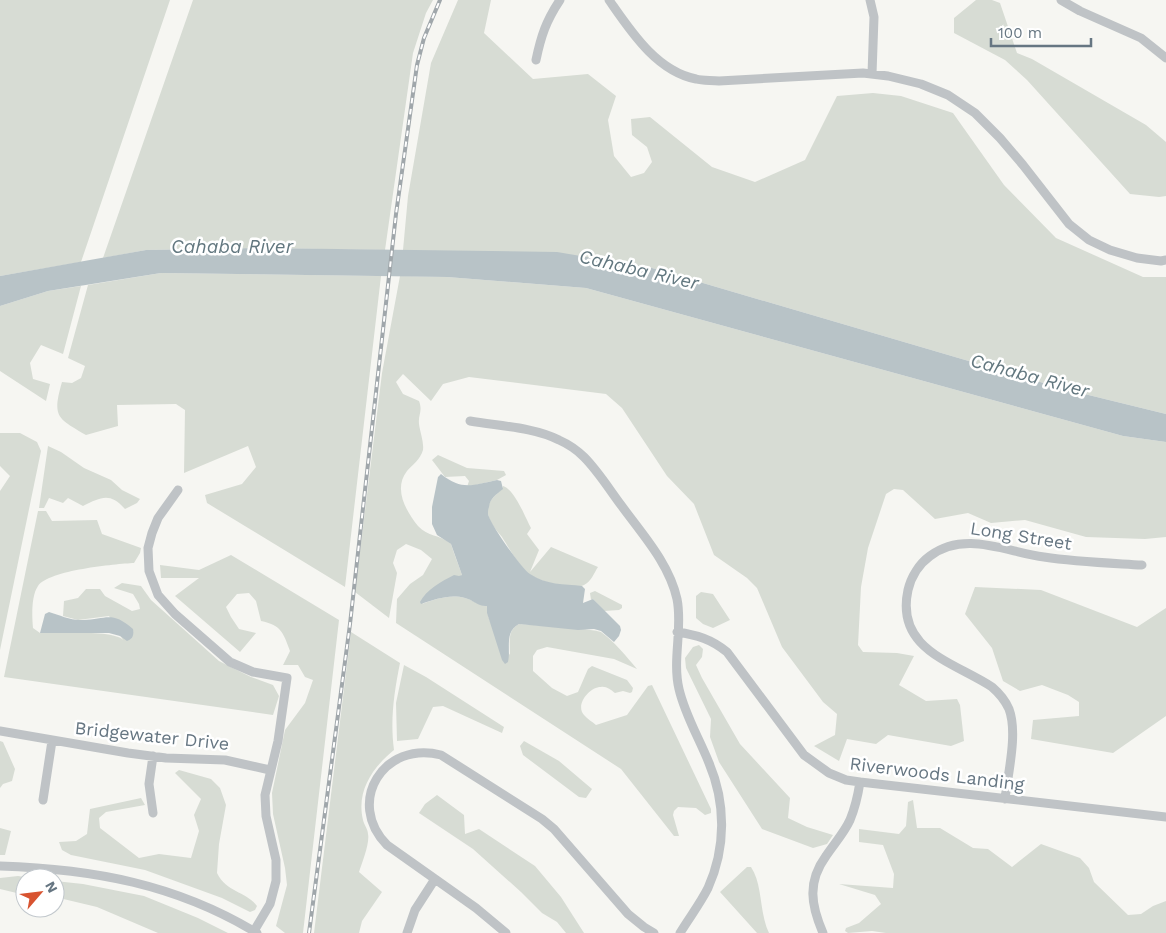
<svg xmlns="http://www.w3.org/2000/svg" width="1166" height="933" font-family="'Work Sans',sans-serif">
  <style>
    .green { fill: #d7dcd4 }
    .water { fill: #b8c3c7 }
    .lines { fill: none; stroke-linecap: round; stroke-linejoin: round }
    .minor { stroke: #bfc3c6; stroke-width: 9 }
    .rail-casing { stroke: #a0a7ab; stroke-width: 4 }
    .rail { stroke: #fff; stroke-width: 2; stroke-dasharray: 5.5; stroke-linecap: butt }
    .labels { text-anchor: middle; stroke-width: 5; stroke-linejoin: round; paint-order: stroke }
    .street-label { font-size: 18px; fill: #667682; stroke: #fff }
    .water-label { font-size: 19px; font-style: italic; fill: #62777f; stroke: #fff }
  </style>
  <rect width="100%" height="100%" fill="#f6f6f2"/>
  <!-- green -->
  <path class="green" d="M0 0H170L81 262 0 276Z
    M193 0H433L426 13 413 53 385 250 261 248 146 250 103 258Z
    M458 0H491L484 33 533 79 588 74 616 96 608 120 614 156 631 177 644 173 652 162 647 147 632 135 631 119 650 117 712 167 755 182 805 160 837 96 873 93 901 96 953 113 1004 185 1056 238 1143 277H1166V414L1064 389 652 268 403 250 408 196 431 63Z
    M976 0H992L1000 3 1017 53 1032 59 1146 125 1166 142V196L1159 197 1130 194 1027 80 1005 60 954 33V18Z
    M161 273 381 276 345 587 207 503 205 495 242 484 256 467 248 446 184 473 185 410 176 404 117 405 118 426 86 435C57 418 52 417 62 382L72 383 81 378 85 366 68 358 88 285Z
    M400 276 447 277 586 288 1123 436 1166 442V537L1145 539 1086 537 1025 520 991 523 968 513 935 519 903 490 894 489 886 494 868 548 861 587 858 645 863 652 897 653 914 656 899 685 926 701 957 699 960 705 964 741 951 746 888 735 876 744 847 739 839 761 814 746 835 735 837 714 823 702 782 647 757 588 747 578 714 555 694 504 667 476 622 408 606 394 469 377 443 384 431 401 403 374 396 382 403 394 419 401C423 412 418 414 419 424 420 432 424 442 423 450 420 460 413 464 407 471 393 489 406 511 418 526 428 537 439 534 451 544 454 554 459 566 462 575L422 604C436 599 450 594 465 598 474 600 477 605 487 606 486 622 502 641 510 655 510 642 507 630 519 624 531 625 596 629 601 632 615 642 626 656 637 669L614 659 547 647 537 650 533 656V671L552 688 567 696 578 692 588 669 592 666 627 680 633 688 632 692 630 693 623 691 615 693C611 690 606 686 601 687 589 687 575 705 584 715 587 719 593 722 596 725L627 715 648 686 652 685 711 809V813L705 815 696 808 678 807 674 811 673 815 679 836H674L621 769 396 623 397 599 410 584 423 575 432 559 421 550 406 544 397 550 393 563 397 573 389 618 355 592 382 373Z
    M81 286 63 354 41 345 30 363 33 379 50 384 46 401 0 371V306L48 291Z
    M0 433H20L37 442 41 451 0 650V491L10 476 0 466Z
    M48 446 61 452 84 468 111 480 122 490 140 499 137 503 125 509C110 492 101 497 83 506L68 498 63 503 49 498 44 508H39Z
    M438 455 467 468 504 471 506 475 497 480 467 487 469 481 465 476 445 477 432 460Z
    M503 486C515 490 525 517 531 528L527 534 539 550 530 572 551 547 598 567C594 573 591 582 584 585 574 590 539 582 529 574 519 566 509 548 502 537 497 531 489 522 488 514 486 502 495 496 502 489Z
    M38 511H46L52 521 97 520 102 534 141 548 140 553 134 563C115 564 49 570 38 586 31 596 32 617 33 628L40 633C55 633 115 630 123 640L109 616 78 620 63 616 64 601 78 598 86 589H100L105 596 132 611 140 609 139 604 133 594 114 588 122 583 141 586 151 600 219 661 251 677 273 685 279 696 273 715 4 677Z
    M231 555 339 620 303 933H285L276 926 287 885 285 868 273 814 272 793 285 730 305 703 313 680 305 677 298 665H283L290 651C283 632 281 625 261 621L256 601 249 593 237 594 226 607 231 617 239 629 256 633 240 652 175 596 199 578H161L160 565 199 570Z
    M975 587 1041 590 1137 627 1166 608V716L1113 753 1031 739 1033 720 1079 716V702L1068 695 1042 685 1020 691 1003 681 992 648 965 614Z
    M595 591 622 605V608L619 610 604 611 593 599 591 600 590 593Z
    M701 592 713 594 730 620 713 628 703 624 696 618V596Z
    M351 632 400 663C394 693 390 720 394 750 373 767 356 791 363 820 364 825 368 829 368 834 370 843 362 863 359 872L382 892 362 921 359 933H314Z
    M699 645 703 649 702 657 696 665 702 678 740 744 790 798 788 818 807 827 833 835 827 844 813 848 762 829 719 762 710 737 711 719 686 668 685 658 693 647Z
    M404 665 426 677 504 727 502 733 443 706 433 707 418 739 397 741 396 703Z
    M0 741 3 742 15 769 12 781 3 784 0 788Z
    M524 741 559 761 592 789 586 798 579 797 523 755 520 746Z
    M179 770 211 779 220 788 226 805 219 844 217 873C227 893 246 891 257 906L255 910 250 912 222 898 145 870 71 855 62 850 59 842 76 841 87 834 90 809 141 798 145 805 106 812 99 818 100 828 139 858 159 854 191 858 199 831 194 815 201 799 175 773Z
    M437 795 464 815 465 834 479 829 535 866 561 897 584 933H566L557 922 542 913 521 892 473 849 419 813 425 804Z
    M913 800 917 828H940L973 848 988 849 1012 867 1041 844 1080 858 1089 868 1094 882 1128 915 1141 914 1153 906 1166 901V933H886L872 931 848 933 845 931 846 928 859 923 881 904 875 895 839 884 893 888 894 874 883 845 859 842V829L899 834 906 826 908 802Z
    M0 828 11 831 5 855H0Z
    M747 867H751C763 885 759 912 769 933H757L720 892Z
    M18 876 30 878H25V895L0 889V878Z
    M55 881 83 884 144 896 198 918 228 933H158L97 907 55 897Z"/>
  <!-- water -->
  <path class="water" d="M261 248 557 252 652 268 1064 389 1166 414V442L1123 436 586 288 447 277 161 273 48 291 0 306V276L146 250Z
    M441 474C462 491 473 485 497 480L501 481 503 489C497 494 490 498 489 507 488 509 488 512 488 514 490 524 522 569 530 574 546 585 564 584 582 586L585 589 583 603 593 599 620 626 621 630 619 636 614 642 601 631 594 629 578 630 519 624C504 632 511 648 508 662L505 664 502 660 487 613V606C478 607 474 600 465 598 450 594 436 599 421 604L420 602C426 590 442 581 454 575L459 576 462 575 451 544 437 535 432 524V507L438 477Z
    M49 612C59 615 70 620 80 620 105 621 110 609 133 629 134 635 133 639 127 641L120 636 109 633H40L45 614Z"/>
  <g class="lines">
    <!-- minor -->
    <path class="minor" d="M609 0C630 30 656 71 696 79 703 81 711 80 719 81L863 73 888 76 921 84 948 95 975 113 1000 138 1023 165 1069 224 1089 240 1110 250 1137 258 1161 261 1166 260
      M870 0 874 17 872 74
      M1061 0 1080 11 1141 38 1166 58
      M536 60C541 36 546 21 560 0
      M470 421C498 426 534 427 559 440 568 444 577 450 584 457 598 471 609 489 621 505 642 534 669 563 677 599 683 628 672 659 679 689 685 715 699 738 709 763 726 803 726 848 708 888 700 904 689 918 680 933
      M178 490 158 518 152 533 148 548 149 571 158 595 175 614 230 662 253 672 287 678 278 741 265 795 266 816 276 860V881L270 904 254 931
      M677 632C697 635 711 639 727 652L804 755 829 773 846 780 860 782 1166 817
      M0 731 128 753 166 758 225 760 270 770
      M1005 799C1008 773 1018 733 1009 709 1005 700 999 693 992 687 954 662 895 650 908 590 911 577 919 564 930 556 965 530 1006 552 1044 557 1076 562 1109 563 1142 565
      M43 800 52 741
      M153 813 149 784 153 756
      M0 866C93 869 176 884 257 933
      M407 933 415 910 435 879
      M506 933 476 908 387 845C345 802 384 740 441 755L542 819 554 829 628 914 644 927 654 933
      M823 933C811 905 807 882 826 856 834 844 844 833 850 820 855 808 858 795 860 782"/>
    <defs>
      <path id="rail" d="M309 933 350 624 396 214 417 65 424 38 440 0"/>
    </defs>
    <!-- rail casing -->
    <use href="#rail" class="rail-casing"/>
    <!-- rail -->
    <use href="#rail" class="rail"/>
  </g>
  <g class="labels">
    <!-- street labels -->
    <g class="street-label">
      <text transform="translate(1021 536) rotate(9)" y="6">Long Street</text>
      <text transform="translate(152 736) rotate(6)" y="6">Bridgewater Drive</text>
      <text transform="translate(937 774) rotate(7)" y="6">Riverwoods Landing</text>
    </g>
    <!-- water labels -->
    <g class="water-label">
      <text x="232" y="253">Cahaba River</text>
      <text transform="translate(639 269) rotate(13)" y="7">Cahaba River</text>
      <text transform="translate(1030 375) rotate(15)" y="7">Cahaba River</text>
    </g>
  </g>
  <!-- north arrow -->
  <g transform="translate(40 893) rotate(62)"><circle r="24" fill="#ffffff" stroke="#c2c8cd"/>
  <path d="M0-4L9 19L0 12L-9 19Z" fill="#d85330"/>
  <text y="-8" font-size="14" font-weight="bold" text-anchor="middle" fill="#667682">N</text>
  </g>
  <!-- scale -->
  <path d="M991 38v8h100v-8" fill="none" stroke="#667682" stroke-width="2.5"/>
  <text x="998" y="38" font-size="15" fill="#667682" stroke="#ffffff" stroke-width="4" paint-order="stroke">100 m</text>
</svg>
